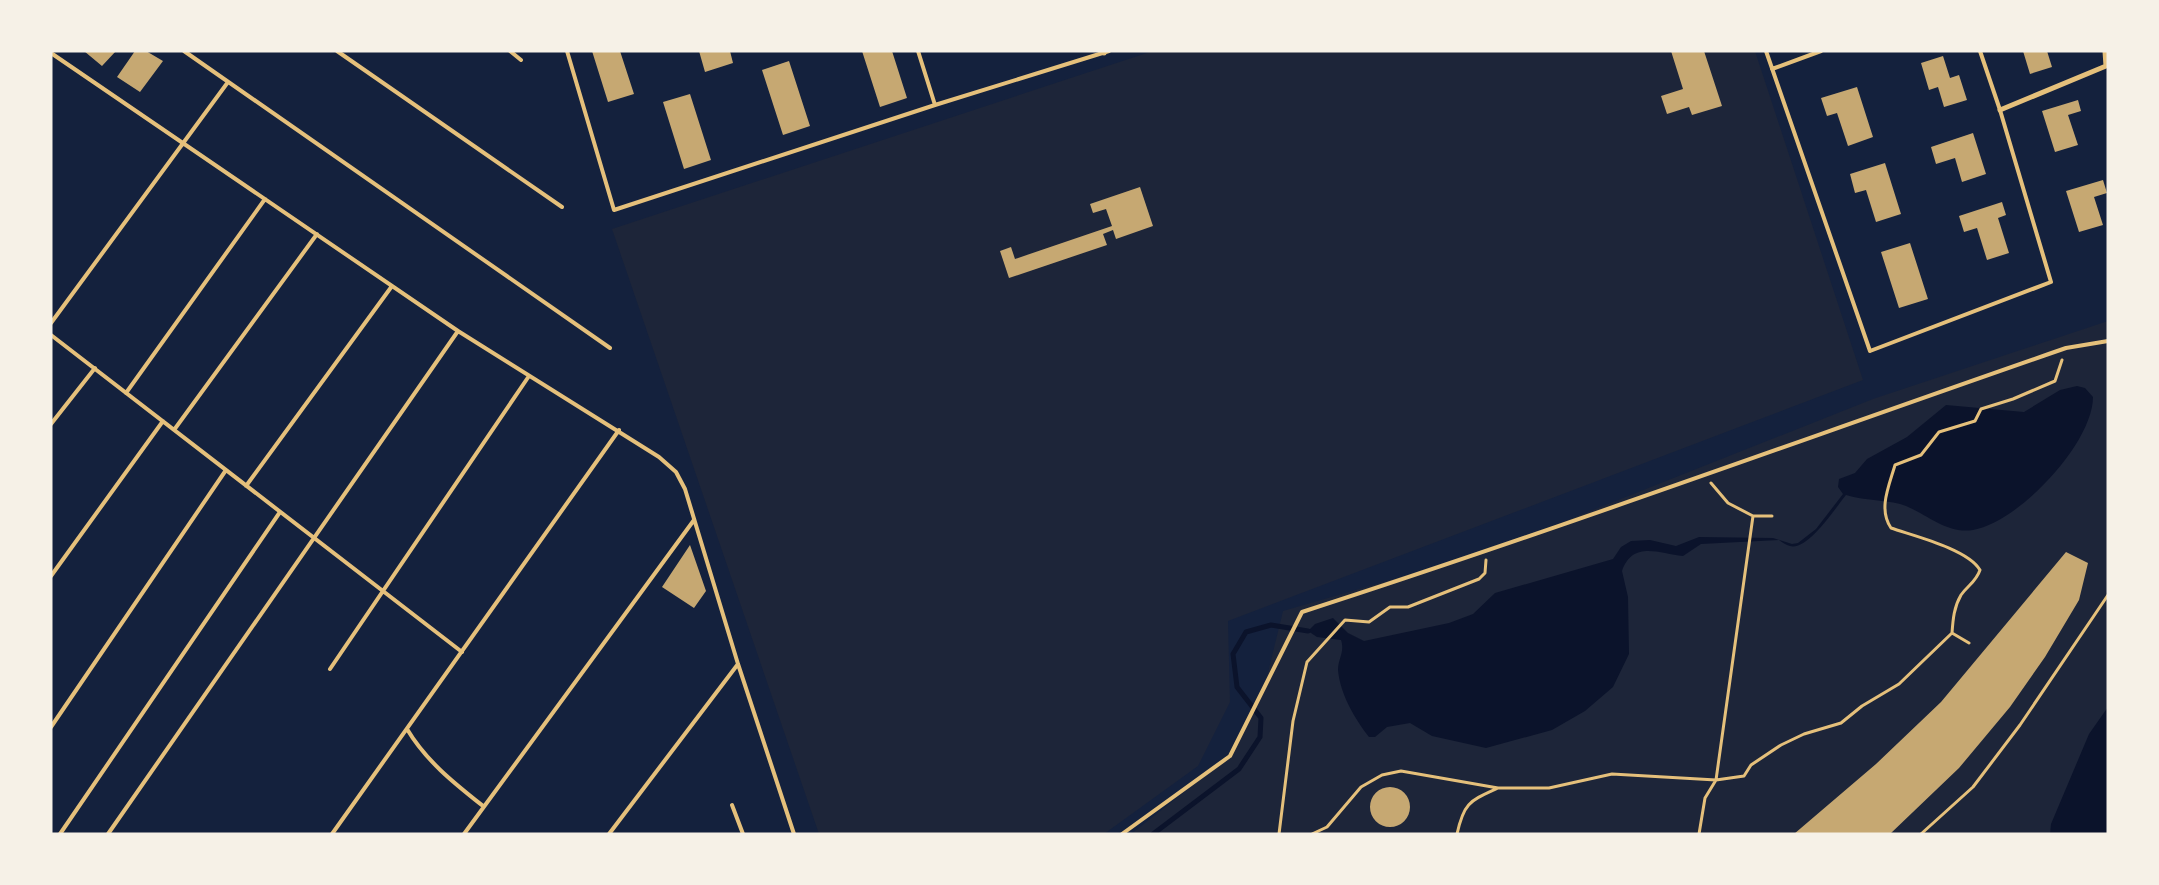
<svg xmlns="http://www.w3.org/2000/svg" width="2159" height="885" font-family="'Nunito Sans',sans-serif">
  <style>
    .green { fill: #1d2539 }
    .water { fill: #0b132b }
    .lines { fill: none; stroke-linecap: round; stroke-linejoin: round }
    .stream { stroke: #0b132b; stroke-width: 5 }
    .building { fill: #c6a872 }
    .path { stroke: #e5c07b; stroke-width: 3 }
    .service { stroke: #e5c07b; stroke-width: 4 }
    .minor { stroke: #e5c07b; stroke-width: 5 }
  </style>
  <rect width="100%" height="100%" fill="#14213d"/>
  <!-- green -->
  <path class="green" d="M1153 51H1755L1863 380 1228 621 1230 702 1198 766 1104 834H819L612 229Z
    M2108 321V834H1131L1230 756 1266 681 1283 611 1487 552 1873 399Z"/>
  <!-- water -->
  <path class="water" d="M2077 386 2085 388 2093 397C2093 443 2019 522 1973 530 1947 534 1928 515 1906 506 1892 500 1865 501 1846 495 1836 507 1808 551 1790 546 1786 545 1782 542 1779 540L1701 544 1683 556C1659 554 1633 540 1622 571L1628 597 1629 654 1613 687 1585 711 1552 730 1486 748 1432 736 1410 723 1387 727 1375 737H1369C1355 719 1340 694 1338 670 1338 659 1345 652 1341 640L1317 637 1308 631 1315 624 1333 618 1348 633 1364 641 1449 623 1473 614 1495 593 1613 559 1621 547 1631 541 1650 540 1676 546 1699 537 1773 538 1792 544 1798 543 1816 529 1843 494 1838 487 1839 479 1855 473 1867 459 1907 437 1946 405 2024 412 2060 390Z
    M2108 707V834H2050L2051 824 2089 734Z"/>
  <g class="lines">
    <!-- stream -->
    <path class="stream" d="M1153 834 1239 769 1260 737 1261 718 1237 687 1233 654 1246 632 1271 625 1308 631"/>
  </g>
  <!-- building -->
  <path class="building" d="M84 51H116L102 66Z
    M135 51H146L163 61 140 92 117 77Z
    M592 51H620L634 94 608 102Z
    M699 51H730L733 63 705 72Z
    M862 51H892L907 98 880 107Z
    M1671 51H1704L1722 106 1692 115 1689 107 1667 114 1661 96 1683 89Z
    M2023 51H2047L2052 67 2030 74Z
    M1943 56 1950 78 1959 75 1967 100 1944 107 1938 87 1929 90 1921 63Z
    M789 61 810 126 783 135 762 70Z
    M1857 87 1873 137 1848 146 1837 113 1827 116 1821 98Z
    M690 94 711 160 684 169 663 102Z
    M2078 100 2081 111 2068 115 2078 145 2055 152 2042 111Z
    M1973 133 1986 174 1962 182 1955 158 1936 164 1931 147Z
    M1885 163 1901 214 1876 222 1866 190 1855 193 1850 174Z
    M2103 180 2107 193 2094 197 2103 225 2079 232 2066 191Z
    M1140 187 1153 226 1116 239 1113 230 1103 234 1107 245 1009 278 1000 251 1011 247 1015 259 1112 226 1106 209 1093 213 1090 204Z
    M2002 202 2006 215 1998 218 2009 253 1987 260 1977 228 1964 232 1959 216Z
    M1910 243 1928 299 1899 308 1881 252Z
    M690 545 706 591 694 608 662 587Z
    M2066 552 2088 563 2079 600 2045 657 2010 707 1959 768 1890 834H1794L1876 764 1941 702Z
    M1370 807a20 20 0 1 1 40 0a20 20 0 1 1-40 0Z"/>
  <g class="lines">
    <!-- path -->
    <path class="path" d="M1711 483 1728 503 1753 516
      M1969 643 1952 633C1953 619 1954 607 1961 595 1968 585 1976 582 1980 570 1968 549 1914 536 1891 528 1878 509 1889 486 1895 465L1921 455 1939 432 1975 421 1981 409 2013 399 2055 381 2062 360
      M1279 834 1293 721 1307 662 1345 620 1369 622 1390 607H1408L1479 579 1485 573 1486 560
      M1312 834 1327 827 1361 787 1382 775 1401 771 1498 788H1549L1612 774 1716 780 1753 516H1772
      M1457 834C1464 802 1470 801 1498 788
      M1699 834 1705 798 1716 780 1744 776 1751 765 1781 745 1804 734 1841 723 1862 706 1899 684 1952 633
      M1921 834 1973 787 2020 725 2108 595"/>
    <!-- service -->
    <path class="service" d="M184 51 610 348
      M337 51 562 207
      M510 51 521 60
      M567 51 614 210 935 105 1109 51
      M918 51 935 105
      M1766 51 1870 351 2051 282 2000 110 1980 51
      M51 53 458 331 659 457 676 472 685 489 738 664 794 834
      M1772 69 1821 51
      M51 323 228 82
      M51 335 462 652
      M126 393 265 199
      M51 424 95 368
      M174 430 317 234
      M246 486 392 286
      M51 576 163 421
      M330 669 529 376
      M51 727 226 470
      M407 729C426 761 454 783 483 806
      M732 805 743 834
      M60 834 280 512
      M108 834 458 331
      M332 834 619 430
      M464 834 694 520
      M609 834 738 664
      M1122 834 1230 756 1302 612C1559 529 1812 436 2066 348L2108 341"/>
    <!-- minor -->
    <path class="minor" d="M1104 51V53
      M2000 110 2106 66 2105 51"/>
  </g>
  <!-- border -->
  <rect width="2159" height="885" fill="none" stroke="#f6f1e7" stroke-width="105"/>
</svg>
